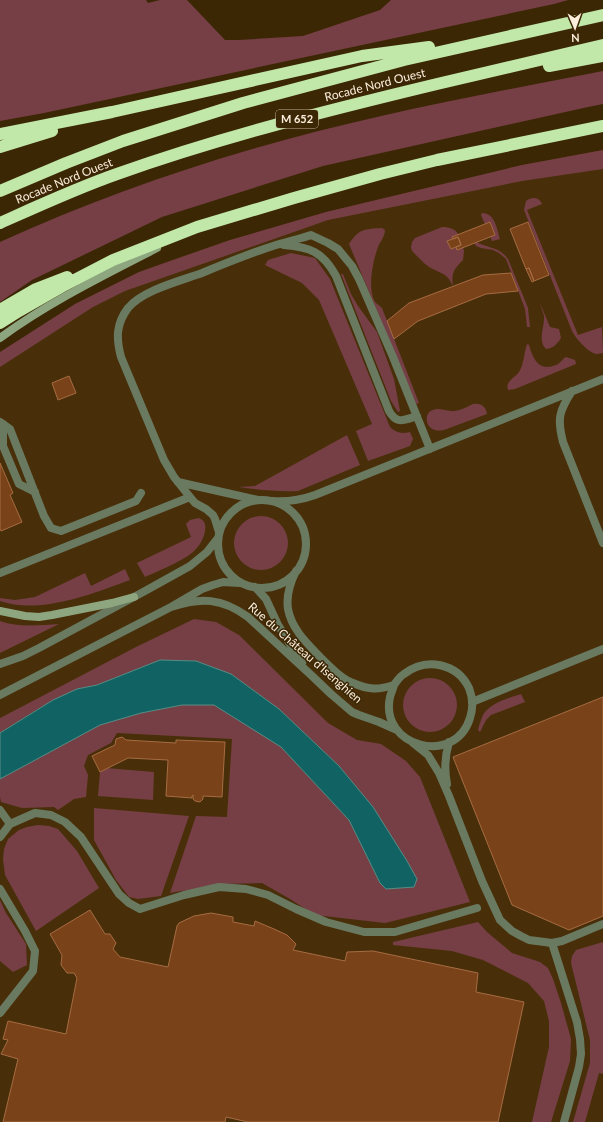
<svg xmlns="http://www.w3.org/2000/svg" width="603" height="1122" font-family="Lato,sans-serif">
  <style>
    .built { fill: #482f09 }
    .green { fill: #763f45 }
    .water { fill: #106362; stroke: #578d87 }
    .building { fill: #794218; stroke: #a76c43 }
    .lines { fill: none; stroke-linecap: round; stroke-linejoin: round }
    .lane { stroke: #6a7a61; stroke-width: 8 }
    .street { stroke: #6a7a61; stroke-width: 8 }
    .secondary { stroke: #8da67f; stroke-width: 8 }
    .highway { stroke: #c1e7a9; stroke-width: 12 }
    .labels { text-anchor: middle; stroke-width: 3; stroke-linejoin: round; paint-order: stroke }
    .shield { fill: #3c2705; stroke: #c2b29c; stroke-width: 1 }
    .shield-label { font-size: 11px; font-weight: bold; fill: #fceedc }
    .street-label { font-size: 12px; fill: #fceedc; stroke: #3c2705 }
  </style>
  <rect width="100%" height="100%" fill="#3c2705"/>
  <!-- built -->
  <path class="built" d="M603 150V1122H0V356L75 304 139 272 171 260 230 240 326 212 522 165Z"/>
  <!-- green -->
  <path class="green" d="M0 0H146L148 3 160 0H187L225 40H239L303 36 380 10 391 0H568L554 4 44 113 0 121Z
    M603 71V104L588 107 323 166 162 217 32 280 0 302V242C81 205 164 175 249 150 365 116 484 94 603 71Z
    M603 150V169L522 181 328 220 125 291 93 307 0 367V352L75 304 139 272 230 240 326 212 522 165Z
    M533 198C538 198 540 200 542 204L527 210 578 335 602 327 603 353C601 353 599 354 596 354 588 352 576 339 572 331L524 210 526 201 529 199Z
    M482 213C495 213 497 229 500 239L492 241 481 215Z
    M442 227C448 227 455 228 459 235L452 237 453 239 448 242 451 249 456 247 457 250 463 247 464 251 463 260C454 269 451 273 453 286L449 279 445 275 429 267 424 263 412 251 411 247 412 242 415 238Z
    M382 228 385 230C385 236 380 242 378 247 373 260 367 289 375 302 377 304 380 306 382 308L419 403 416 404 349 244C359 229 364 229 382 228Z
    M477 242C481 245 484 245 489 247 497 249 503 252 508 259L528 308 530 327H527L525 309 506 259 499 253 493 250 481 248 476 246 474 243Z
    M291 253 315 258 330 279 390 427C397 433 401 434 410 432L413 439 410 446 368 461 356 431 372 424 319 300 302 283 265 265 268 260Z
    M341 274H343L351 294 358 306 377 332 394 379 400 411 398 412 391 401Z
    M540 303 550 327 559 329 561 338C557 344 554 348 546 349 537 340 545 327 544 316 543 312 541 307 540 303Z
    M527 344 529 345C533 359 539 372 556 365 561 363 562 359 566 357L575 360 576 364 515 389 508 390C505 381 515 378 519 372 524 364 524 353 527 344Z
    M473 404C480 403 486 406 487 414L444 430C439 431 435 431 431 428 425 424 425 412 433 410 439 407 447 412 455 411 461 410 467 407 473 404Z
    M347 435 360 465 298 491C279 492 259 490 239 487L255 486Z
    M234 543a27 27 0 1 1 54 0a27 27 0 1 1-54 0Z
    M199 518C205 521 206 524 205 531 204 538 200 545 195 550 186 560 158 571 145 577L137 563 191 537 186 524 190 520Z
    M125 569 130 580C92 594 40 615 0 601V598L15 600 35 597 85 573 91 586Z
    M194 619 216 622 239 635 328 723 357 740 381 744 406 761 420 777 470 902 385 923 315 915 290 899 262 883 223 884 170 893 196 816 227 817 232 739 117 733 111 743 88 755 84 766 88 775 86 797 74 799 58 810 54 807 22 808 1 802 0 797V779L100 725 141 713 182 705H214L281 747 349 820 380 883 386 889 373 807 339 766 279 709 231 674 196 661 160 660 97 685 77 689 36 710 0 733V718L4 716 136 647Z
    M0 621C19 628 40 625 59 624L0 653Z
    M403 705a27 27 0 1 1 54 0a27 27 0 1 1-54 0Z
    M521 694 525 702 491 715 486 720 480 732 478 730C479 725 481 720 483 715 490 703 509 698 521 694Z
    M106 768 154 772 153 800 98 796 100 772Z
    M94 808 189 816 161 896 138 899 129 897 116 880 94 840Z
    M38 825 49 826 58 829 77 851 99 888 36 931 5 875 3 859 4 849 8 839 19 830 27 827Z
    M0 900 6 913 26 944 27 965 13 972 0 961Z
    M478 922 487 932 512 953 540 962 548 968 553 979 561 1003 571 1039 570 1061 551 1122H532L549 1047V1021L544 1001 528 983 483 960 452 951 393 945V942Z
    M603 942V1074L599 1073 585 1122H573L590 1063V1040L571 963 572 956 576 950Z"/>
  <!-- water -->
  <path class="water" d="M160 660 196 661 231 674 279 709 339 766 373 807 407 861 417 879 414 887 386 889 380 883 349 820 281 747 214 705H182L141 713 100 725 0 779V733L53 700 77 689 97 685Z"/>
  <!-- building -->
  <path class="building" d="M490 222 495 235 457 250 456 247 461 245 458 237 453 239 452 237Z
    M528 222 549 275 534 281 529 268 526 269 510 229Z
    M458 237 461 245 451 249 447 241Z
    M529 268 534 281 532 282 526 269Z
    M511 273 518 291 486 294 418 321 394 339 387 321 409 303 483 275Z
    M69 376 76 393 58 400 52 383Z
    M0 463 13 493 10 495 22 522 1 531 0 529Z
    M603 697V916L569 930 512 905 453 757Z
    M122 737 126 740 176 743V740L225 742 222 797 203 796V799L200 802 195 801 193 799V795L192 796V798L166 796 168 760 128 758 100 772 92 756 115 745 116 739Z
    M90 910 105 934H110L116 943 113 949 120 957 168 967 177 926 179 923 194 916 211 913 233 917V922L254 926 255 921 274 929 287 935 296 944 293 950 345 961 347 952 373 951 478 973 476 992 524 1002 498 1122H248L226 1117 225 1122H3L18 1059 1 1054 8 1040 3 1039 8 1021 66 1034 77 978 74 973H67L61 965 62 955 50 934Z"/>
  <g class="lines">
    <!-- lane -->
    <path class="lane" d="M284 245C310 247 323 252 336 276L389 411C397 425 404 420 417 416
      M572 391C559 411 557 419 563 442L603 543
      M0 422 10 429 44 516 51 528 61 531 136 501 141 493
      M3 424V446L19 484 35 492
      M178 482 258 500
      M272 501C287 502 301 500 315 495L603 379
      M219 532 215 519 213 515 206 509 195 503 190 497 174 477 164 460 121 357C116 338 116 324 128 308 143 290 180 281 202 273 226 263 251 253 276 245 288 241 300 239 311 235L328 243 338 249 352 266 359 279 393 357 430 449
      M0 573 190 497
      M472 702 603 649
      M413 743 428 755 439 773 449 796 482 881 500 920 512 931 521 936 529 940 552 943 562 941 603 924
      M447 784C444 769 445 756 449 742
      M552 943 577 1022 580 1039 581 1054 579 1067 564 1122"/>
    <!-- street -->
    <path class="street" d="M218 544a44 44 0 1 1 88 0a44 44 0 1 1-88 0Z
      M296 571C290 583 286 596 288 609 292 631 310 646 324 661 333 669 341 679 353 683 369 690 378 690 394 685 397 681 400 676 404 674 426 657 457 663 469 688 473 698 473 709 470 718 455 767 379 747 390 697 391 693 393 689 394 685
      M255 587 266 599 278 625 302 663
      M171 607C201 597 222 598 248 617L310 674 331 694 352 712 359 715 379 722 397 730
      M0 664 23 656 39 648 145 591 190 566 207 552 218 538
      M0 695 171 607 202 589 213 585 223 582 240 583
      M0 810 10 824 35 813 51 815 65 822 81 837 119 894 129 903 140 909 184 895 219 887 246 889 268 895 296 909 326 922 364 932H395L477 908
      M0 837 10 824
      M0 889 25 931 35 951 33 971 0 1013"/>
    <!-- secondary -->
    <path class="secondary" d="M0 338C49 302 103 276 157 248
      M0 611 25 616 39 617 52 615 112 603 134 597"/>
    <!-- highway -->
    <path class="highway" d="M549 66 603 56
      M0 134 112 112 362 56 429 47
      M0 147 52 131
      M0 191 66 163 123 141 243 103 404 60 603 15
      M0 223C38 206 77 188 117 174 221 137 329 110 437 84 492 71 547 58 603 45
      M0 310 36 289 67 277
      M0 323 19 311 61 287 113 260 197 227 294 198 380 174 437 160 603 126"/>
  </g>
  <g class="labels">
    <!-- shield labels -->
    <rect class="shield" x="276" y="110" width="42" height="18" rx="3"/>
    <g class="shield-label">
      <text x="297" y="123">M 652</text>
    </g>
    <!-- street labels -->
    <g class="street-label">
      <text transform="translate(375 85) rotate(-14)" y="4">Rocade Nord Ouest</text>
      <text transform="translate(64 181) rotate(-22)" y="4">Rocade Nord Ouest</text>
      <text transform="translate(305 653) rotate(41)" y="4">Rue du Château d'Isenghien</text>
    </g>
  </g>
  <!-- north arrow -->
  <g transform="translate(575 28) rotate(178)" stroke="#3c2705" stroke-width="3" paint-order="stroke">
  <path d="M0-3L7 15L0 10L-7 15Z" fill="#fceedc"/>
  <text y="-6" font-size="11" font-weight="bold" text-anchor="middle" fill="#fceedc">N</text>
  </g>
</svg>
